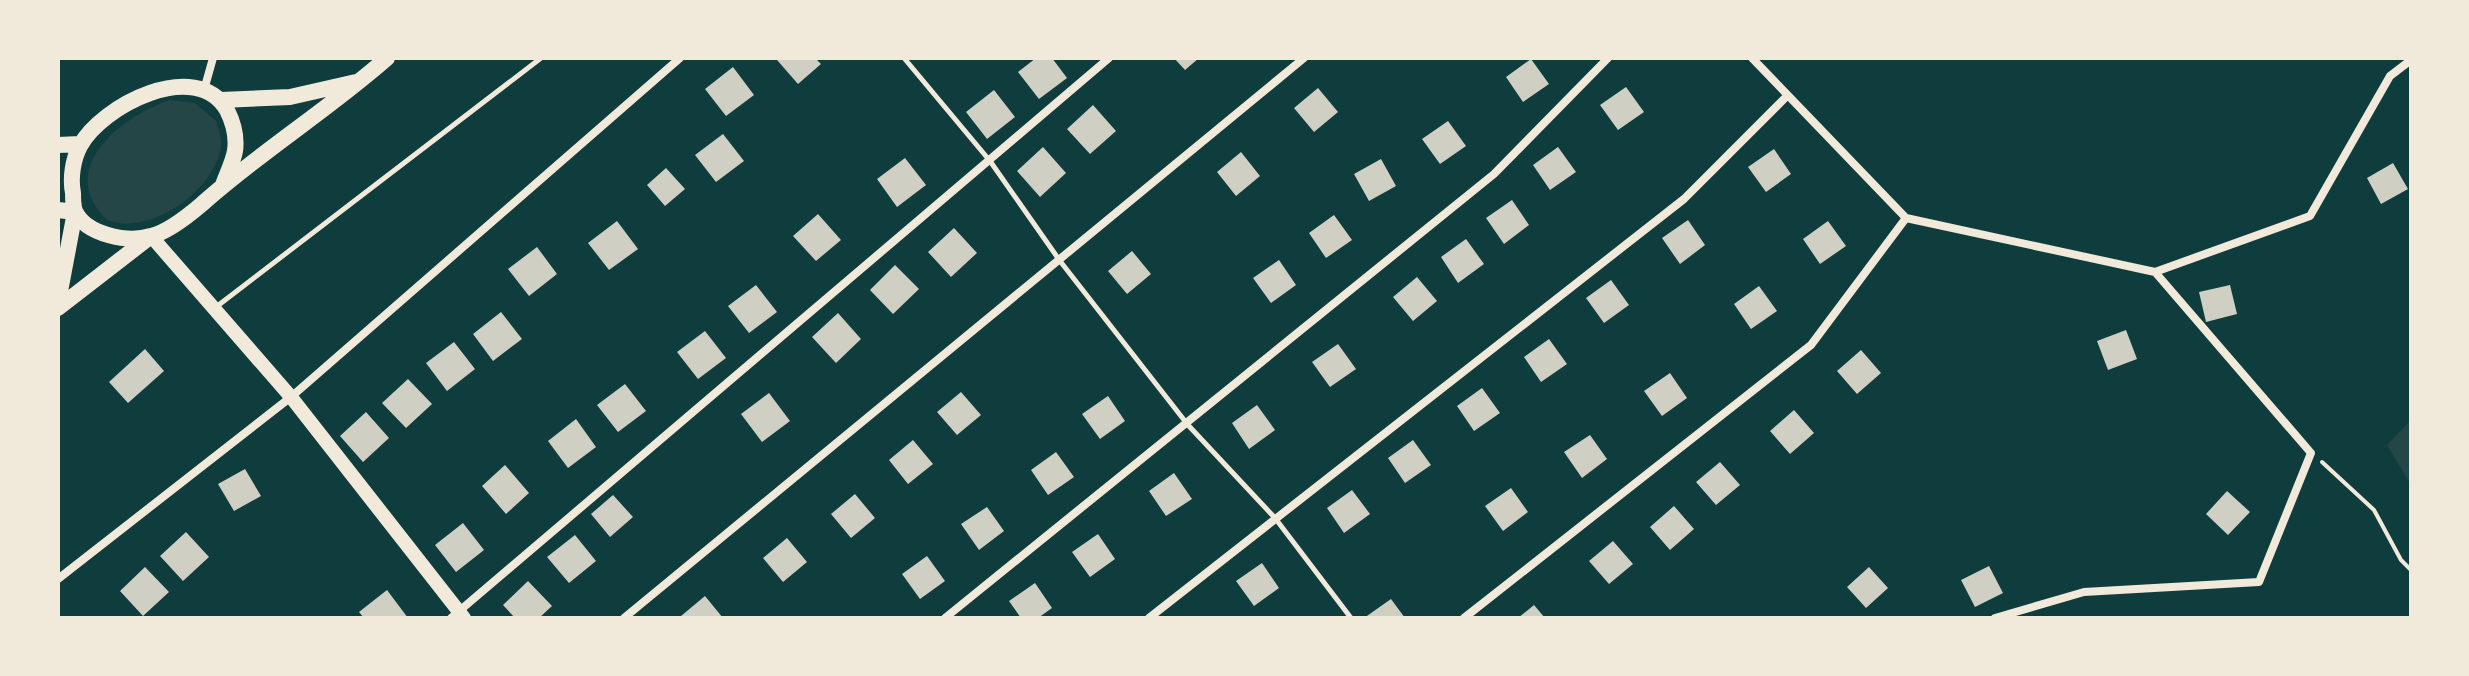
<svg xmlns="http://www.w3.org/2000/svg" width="2469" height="676" font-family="Arial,sans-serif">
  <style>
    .green { fill: #244646 }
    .building { fill: #cfcfc3 }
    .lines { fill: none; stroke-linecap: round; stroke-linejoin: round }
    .path { stroke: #f1e9da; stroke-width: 4 }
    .service { stroke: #f1e9da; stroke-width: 5 }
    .minor { stroke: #f1e9da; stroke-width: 8 }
    .tertiary { stroke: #f1e9da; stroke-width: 14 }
    .secondary { stroke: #f1e9da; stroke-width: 16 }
  </style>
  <rect width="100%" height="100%" fill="#0f3d3e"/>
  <!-- green -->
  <path class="green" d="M170 100 195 103 216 121C219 131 223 142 220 152 209 194 149 236 107 220 54 169 122 116 170 100Z
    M2411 420V485L2387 445Z"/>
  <!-- building -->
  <path class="building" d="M779 58H815L821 64 798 84 777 60Z
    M1036 58H1052L1067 78 1039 99 1018 72Z
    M1174 58H1199L1185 70Z
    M1531 59 1549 84 1523 102 1506 77Z
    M733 67 754 95 726 116 705 89Z
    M1626 87 1644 112 1618 130 1600 105Z
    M1318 88 1338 112 1314 132 1294 108Z
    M994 90 1015 117 987 139 966 112Z
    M1093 105 1116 131 1090 154 1067 129Z
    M1448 121 1466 146 1440 164 1422 139Z
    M723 134 744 161 716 182 695 155Z
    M1043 147 1066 173 1040 197 1017 171Z
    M1558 147 1576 172 1550 190 1533 165Z
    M1774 149 1791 174 1766 192 1748 167Z
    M1241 152 1260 176 1236 196 1217 172Z
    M905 158 926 185 897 207 877 179Z
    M1381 159 1396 186 1369 201 1354 174Z
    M2393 163 2408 189 2381 204 2367 178Z
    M666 168 685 189 665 206 647 185Z
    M1512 200 1529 225 1504 244 1486 218Z
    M818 214 841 240 816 261 793 236Z
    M1334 215 1352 240 1326 258 1309 233Z
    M1688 220 1705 245 1680 264 1662 238Z
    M617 221 638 249 609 270 588 243Z
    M1828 221 1846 246 1820 264 1803 239Z
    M954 228 977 253 951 277 928 252Z
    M1466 239 1484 264 1458 283 1441 257Z
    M537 247 557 274 529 296 508 269Z
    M1132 251 1151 274 1127 294 1108 271Z
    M1279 260 1296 285 1271 303 1253 278Z
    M895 265 919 289 893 314 870 290Z
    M1417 277 1437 301 1413 321 1393 297Z
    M1611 280 1629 305 1604 323 1586 298Z
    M756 285 777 312 749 333 728 306Z
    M2230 285 2237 314 2206 322 2199 292Z
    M1759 286 1777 311 1751 329 1734 304Z
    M501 312 522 339 493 361 473 334Z
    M838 313 861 339 836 363 812 337Z
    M2126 330 2137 359 2108 370 2097 341Z
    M705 331 726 358 698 379 677 352Z
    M1549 339 1567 364 1541 382 1524 357Z
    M454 342 475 369 447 391 426 363Z
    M1338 344 1356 369 1330 387 1312 362Z
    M145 349 164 371 128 403 109 382Z
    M1861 350 1881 373 1857 394 1837 371Z
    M1670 373 1687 398 1662 416 1644 391Z
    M408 379 432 404 406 428 382 403Z
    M625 384 646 411 618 432 597 405Z
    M1482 388 1500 413 1474 431 1457 406Z
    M961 392 981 415 957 435 937 412Z
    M769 393 790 421 762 442 741 414Z
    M1108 396 1125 421 1100 439 1082 414Z
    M1257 405 1275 430 1249 449 1232 423Z
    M1794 410 1814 433 1790 454 1770 431Z
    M366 412 389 438 363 462 340 436Z
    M576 419 596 447 568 468 548 441Z
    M1590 435 1607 459 1582 478 1564 452Z
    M913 440 933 464 908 484 889 460Z
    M1413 440 1431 465 1405 483 1388 458Z
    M1056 452 1074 477 1048 495 1031 470Z
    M1720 462 1740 485 1716 505 1696 482Z
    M505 465 529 493 506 514 482 486Z
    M245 469 261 496 234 511 218 484Z
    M1174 473 1192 499 1166 516 1149 491Z
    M1511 488 1528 512 1503 531 1485 506Z
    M1352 490 1370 514 1344 533 1327 508Z
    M2227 491 2250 512 2228 535 2206 514Z
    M855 494 875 518 851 538 831 514Z
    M613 495 633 517 610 537 591 514Z
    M1674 506 1694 529 1670 550 1650 527Z
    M987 507 1004 531 979 550 961 524Z
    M463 523 484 550 456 572 435 545Z
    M186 532 209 557 183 581 160 556Z
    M1098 534 1115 559 1090 577 1072 552Z
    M575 535 596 561 569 583 547 557Z
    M787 538 807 562 783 582 763 558Z
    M1613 541 1633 564 1609 584 1589 561Z
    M927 556 945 581 920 599 902 574Z
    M1262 563 1279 588 1254 606 1236 581Z
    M1989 566 2003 593 1975 607 1961 580Z
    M145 567 169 592 143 616 120 591Z
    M1869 567 1888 588 1866 608 1847 587Z
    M528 581 552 606 539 618H515L503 605Z
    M1035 583 1052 608 1038 618H1021L1009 601Z
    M387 590 408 618H364L359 612Z
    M705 596 723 618H683L681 616Z
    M1391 599 1405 618H1364Z
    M1534 605 1545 618H1518Z"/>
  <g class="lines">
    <!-- path -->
    <path class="path" d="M2322 462 2374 510 2401 560 2411 570"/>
    <!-- service -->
    <path class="service" d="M904 58 990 161 1060 261 1188 425 1275 518 1351 618
      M216 307 541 58"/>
    <!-- minor -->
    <path class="minor" d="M1752 58 1906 218 2155 272 2310 216 2390 76 2411 60
      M204 90 213 58
      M58 579 291 397 680 58
      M451 618 1109 58
      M624 618 1304 58
      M945 618 1494 174 1608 58
      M1149 618 1684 199 1787 96
      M1464 618 1811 345 1906 218
      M1995 618 2084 592 2259 582 2311 453 2155 272"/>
    <!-- tertiary -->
    <path class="tertiary" d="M151 236 291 397 464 618"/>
    <!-- secondary -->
    <path class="secondary" d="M221 100 290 97 356 82
      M58 145 80 144
      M223 185C227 174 233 162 235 151 237 137 233 122 227 110 196 57 101 106 80 146 73 159 70 178 73 193 73 198 73 206 75 211 86 235 128 243 151 236 168 232 188 216 202 204 260 152 328 110 387 58
      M58 210 75 212 58 302
      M58 308 151 236"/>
  </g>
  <!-- border -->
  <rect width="2469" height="676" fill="none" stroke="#f1e9da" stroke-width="120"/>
</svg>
